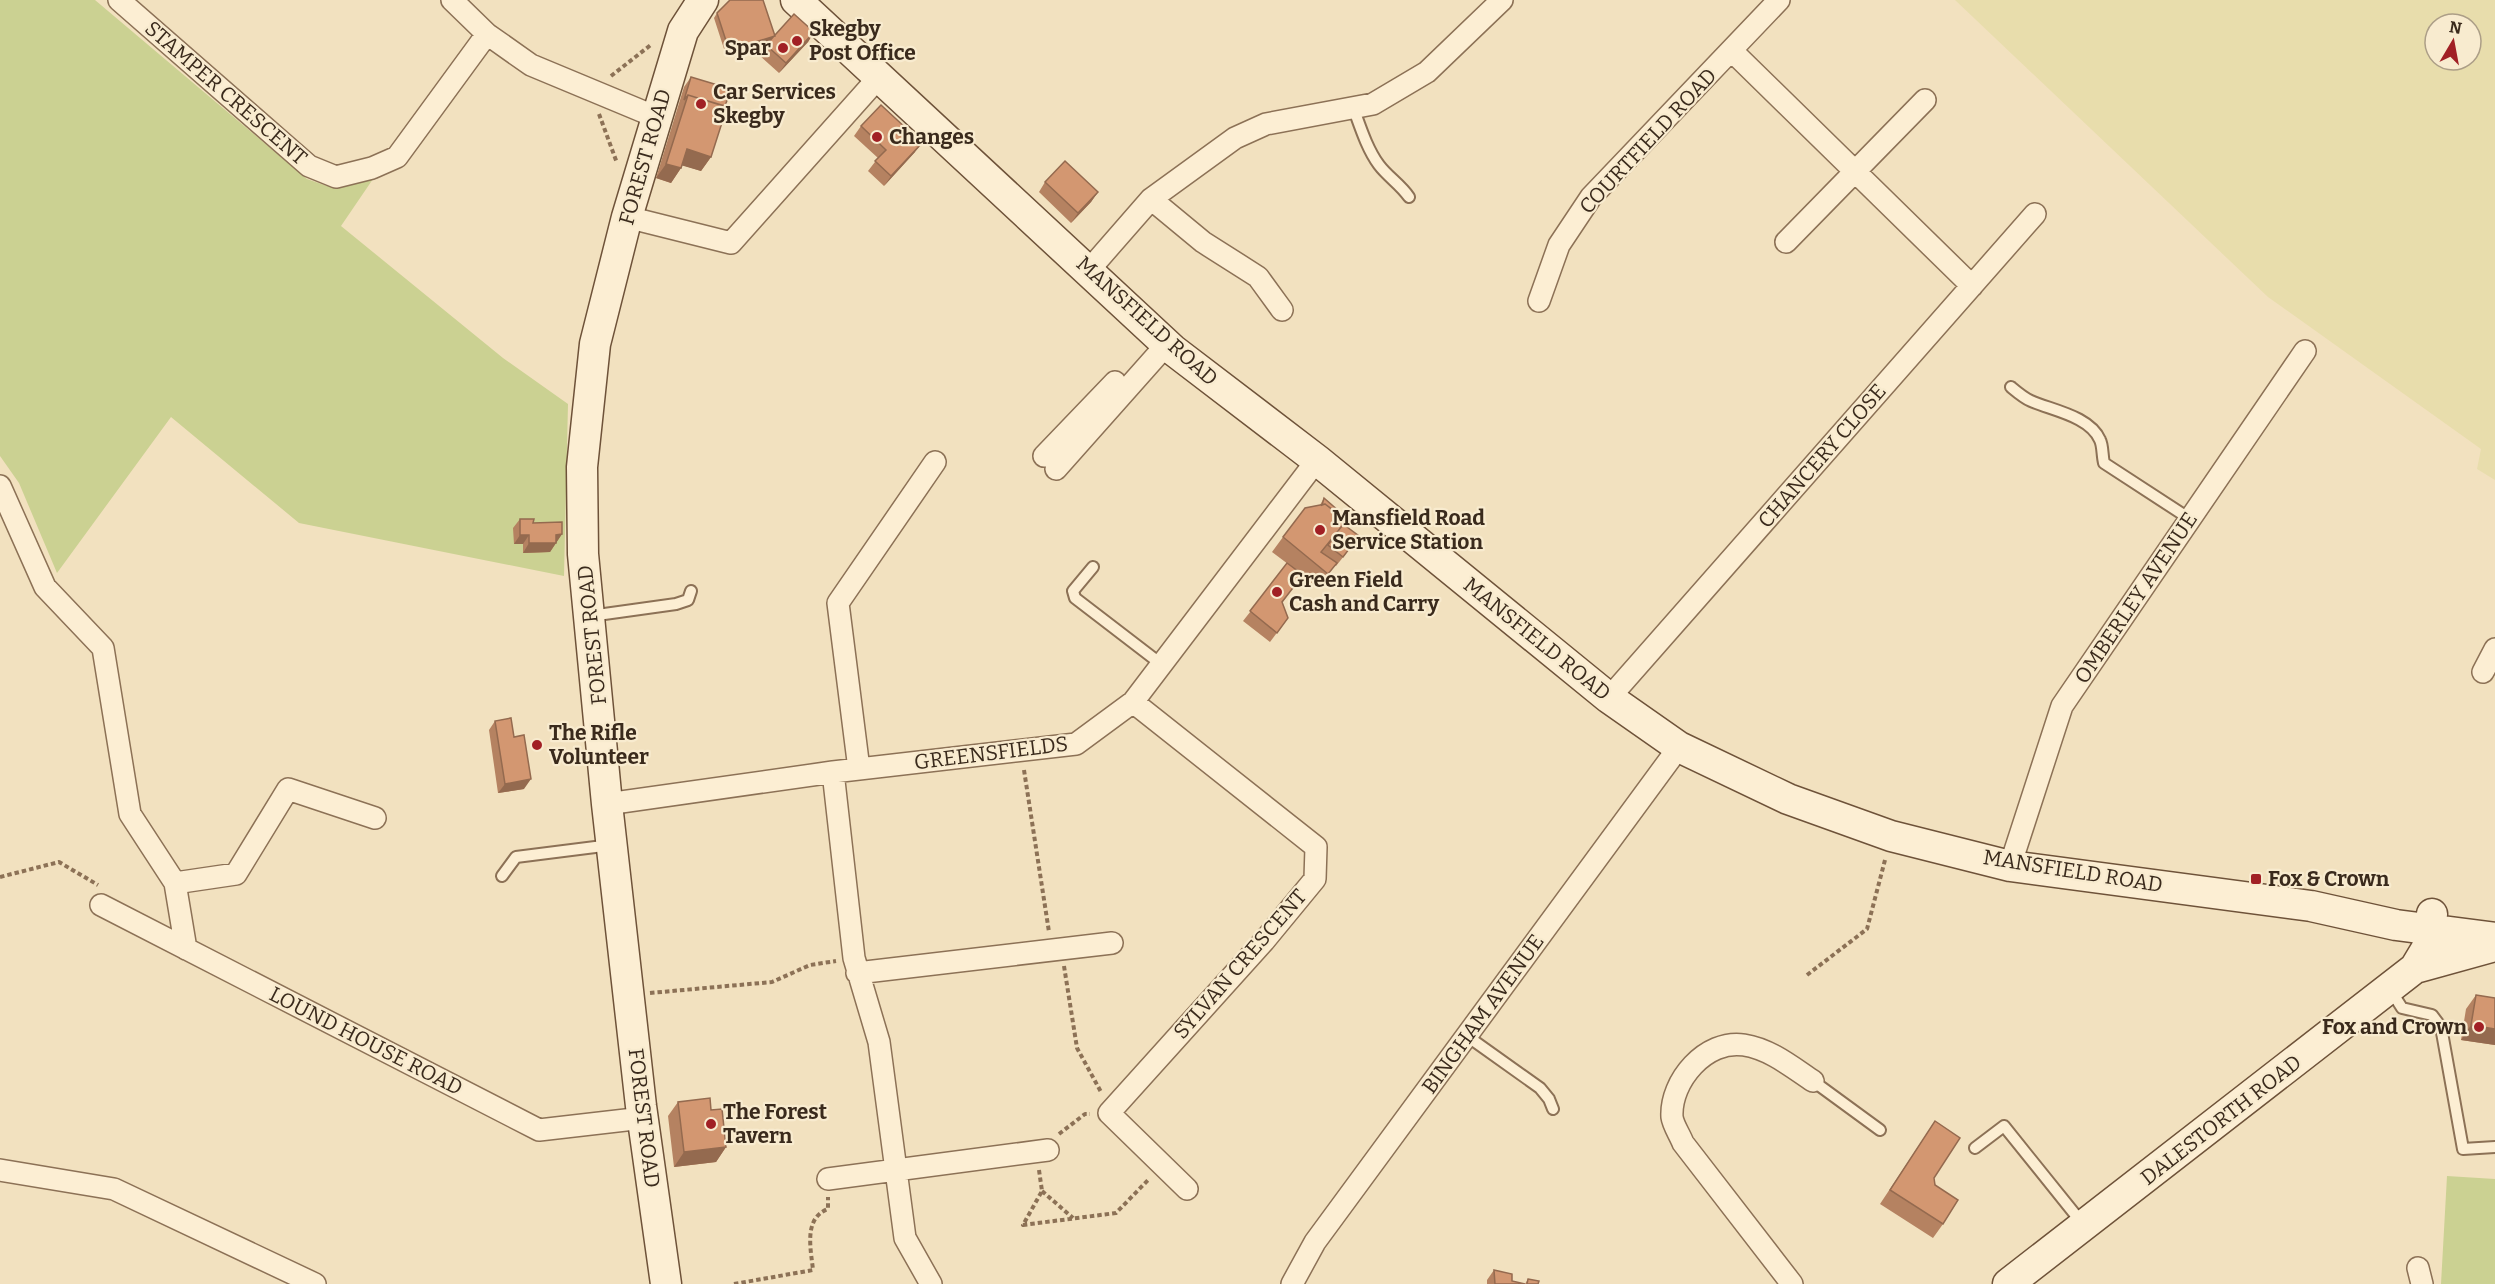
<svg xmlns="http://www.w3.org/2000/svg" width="2495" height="1284" font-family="Bitter,serif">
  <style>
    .farmland { fill: #e8ddac; fill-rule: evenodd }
    .green { fill: #cbd192 }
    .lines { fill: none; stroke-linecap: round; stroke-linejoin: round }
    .lane-casing { stroke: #8c7156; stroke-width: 14 }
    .street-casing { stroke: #8c7156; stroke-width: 24 }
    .secondary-casing { stroke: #6e5239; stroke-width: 33 }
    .path { stroke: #8c7156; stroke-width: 4; stroke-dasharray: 4.5 3; stroke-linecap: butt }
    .lane { stroke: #fceed3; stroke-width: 10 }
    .street { stroke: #fceed3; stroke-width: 21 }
    .secondary { stroke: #fceed3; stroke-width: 30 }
    .wall { fill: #b58261 }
    .shaded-wall { fill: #946a4f }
    .building { fill: #d39771; stroke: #946a4f; stroke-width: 1.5 }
    .poi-dot { fill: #a12025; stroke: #f8ebcf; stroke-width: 2 }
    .labels { text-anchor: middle; stroke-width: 4.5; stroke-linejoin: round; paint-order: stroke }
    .poi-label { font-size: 21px; font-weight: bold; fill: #3a2a1c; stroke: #f8ebcf; text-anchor: start }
    .street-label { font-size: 21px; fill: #3a2a1c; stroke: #f8ebcf }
  </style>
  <rect width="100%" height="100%" fill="#f2e1bf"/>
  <!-- farmland -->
  <path class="farmland" d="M1955 0H2495V480L2477 469 2481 449 2268 297ZM2435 24H2471V60H2435Z"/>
  <!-- green -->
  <path class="green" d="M0 0H95L307 179 327 186 373 179 341 226 503 358 568 404 564 576 299 523 171 417 57 573 19 483 0 456Z
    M2447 1176 2495 1179V1284H2441Z"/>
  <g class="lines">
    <defs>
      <path id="lane" d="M1353 107C1360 126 1367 149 1379 165 1388 177 1400 184 1409 197
        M2011 387C2017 392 2024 398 2031 401 2051 410 2090 416 2100 440 2103 446 2102 455 2104 463L2190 519
        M1093 567 1073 591 1075 598 1161 664
        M590 616 676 604 688 600 691 591
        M502 876 516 857 611 845
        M2390 989 2402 1008 2432 1015 2441 1027 2463 1149 2495 1147
        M1467 1036 1540 1088 1549 1099 1553 1109
        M1813 1081 1880 1130
        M1975 1148 2004 1126 2082 1223"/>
      <path id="street" d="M119 0 309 166 336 177 372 168 397 157 487 34
        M452 0 487 34 531 65 656 117
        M1732 51 1972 286
        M1151 199 1203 242 1258 277 1282 310
        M627 217 731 243 879 77
        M1786 242 1925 100
        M1089 270 1151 199 1235 138 1266 124 1373 104 1427 72 1502 0
        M1539 301 1559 245 1591 197 1779 0
        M1044 456 1115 382
        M1056 469 1167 344
        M0 486 45 587 103 648 130 814 175 883 186 949
        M2483 672 2495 649
        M1609 698 2035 214
        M1133 702 1316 847 1315 879 1264 941 1109 1113 1187 1189
        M859 769 838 603 935 462
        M833 772 854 958 879 1042 905 1238 931 1284
        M607 804 833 772 1076 744 1133 702 1317 460
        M2010 866 2062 706 2305 351
        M175 883 236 874 288 789 375 818
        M101 905 539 1130 643 1118
        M857 973 1112 943
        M0 1170 114 1189 315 1284
        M828 1179 1048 1150
        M2418 1268 2422 1284
        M1292 1284 1315 1242 1679 747
        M1792 1284 1683 1143C1680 1135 1673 1125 1672 1117 1670 1081 1706 1039 1744 1045 1770 1049 1792 1067 1813 1081"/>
      <path id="secondary" d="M796 0 1173 350 1317 460 1609 698 1679 747 1788 799 1891 836 2010 866 2311 906 2396 925 2495 938
        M2415 968 2495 946
        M666 1284 641 1106 607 804 583 554 582 467 595 344 627 217 683 31 703 0
        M2008 1284 2415 968 2427 948 2432 914"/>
    </defs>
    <!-- lane casing -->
    <use href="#lane" class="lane-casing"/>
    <!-- street casing -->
    <use href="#street" class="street-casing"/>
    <!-- secondary casing -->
    <use href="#secondary" class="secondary-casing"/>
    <!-- path -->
    <path class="path" d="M611 76 652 44
      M599 114 617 163
      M1024 770 1049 932
      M0 877 59 862 98 885
      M1064 966 1077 1048 1101 1092
      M1807 975 1867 929 1885 860
      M650 993 772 982 810 965 836 961
      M1059 1134 1085 1114H1090
      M1039 1170 1042 1191 1023 1225 1116 1213 1149 1179
      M1042 1191 1073 1218
      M734 1284 813 1270C811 1250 803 1218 828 1209V1197"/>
    <!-- lane -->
    <use href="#lane" class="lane"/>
    <!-- street -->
    <use href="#street" class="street"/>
    <!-- secondary -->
    <use href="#secondary" class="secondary"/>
  </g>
  <!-- wall -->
  <path class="wall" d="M717 13 775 35 814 32 808 42 779 73 759 55 769 42 726 55 714 18Z
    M691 77 711 157 701 171 682 165 681 168 671 183 656 178 684 87Z
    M861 126 915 152 884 186 868 171 878 158 854 136Z
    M1045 182 1098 192 1091 202 1071 223 1039 192Z
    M1324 498 1338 514 1352 546 1336 566 1335 565 1318 588 1302 575 1282 603 1288 618 1270 642 1243 621 1288 564 1272 552 1283 537 1320 505Z
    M520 519 562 534 550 552 523 553V544H514L513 528Z
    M495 721 514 737 524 789 498 793 489 730Z
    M2476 995 2495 998V1045L2461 1040 2466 1009Z
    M678 1102 711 1110 726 1147 716 1162 674 1167 668 1116Z
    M1935 1121 1934 1178 1943 1224 1933 1238 1880 1204Z
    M1494 1270 1512 1281 1525 1284 1528 1279 1538 1284H1487V1280Z"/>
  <!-- shaded-wall -->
  <path class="shaded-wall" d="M814 32 808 42 779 73 786 63Z
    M775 36 772 41 726 55 729 50Z
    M922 143 915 152 884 186 891 176Z
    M687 149 711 157 701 171 677 164Z
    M666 164 681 168 671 183 656 178Z
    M1098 192 1091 202 1071 223 1078 213Z
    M562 534 550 552 523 553 529 543 556 535Z
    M520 535H529L523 544H514Z
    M531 779 524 789 498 793 505 784Z
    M2471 1025 2495 1029V1045L2461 1040Z
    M726 1147 716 1162 674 1167 684 1152Z"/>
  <!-- building -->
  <path class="building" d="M730 0H763L775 36 729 50 717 13Z
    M794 14 814 32 786 63 766 45Z
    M691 77 731 89 725 106 688 95 684 100Z
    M688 95 727 107 711 157 687 149 681 168 666 164Z
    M881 105 922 143 891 176 875 161 886 150 861 126Z
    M1065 161 1098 192 1078 213 1045 182Z
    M1324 498 1340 512 1338 514 1325 504 1322 505Z
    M1325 504 1347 520 1321 552 1337 563 1328 574 1283 537 1305 508Z
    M520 519H534L533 523 562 522V534L556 535V543H529V535H520Z
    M1343 524 1359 536 1343 557 1328 545Z
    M1287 563 1303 575 1282 602 1288 618 1277 633 1250 611Z
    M511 718 514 737 524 735 531 779 505 784 495 721Z
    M2476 995 2495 998V1029L2471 1025Z
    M710 1098 711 1110 722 1109 726 1147 684 1152 678 1102Z
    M1935 1121 1960 1138 1934 1178 1935 1185 1958 1200 1943 1224 1890 1190Z
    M1494 1270 1512 1274V1281L1525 1284H1495Z
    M1528 1279 1539 1281 1538 1284H1527Z"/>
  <!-- markers -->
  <g class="poi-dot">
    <circle cx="797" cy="41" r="6"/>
    <circle cx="783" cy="48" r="6"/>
    <circle cx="701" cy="104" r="6"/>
    <circle cx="877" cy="137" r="6"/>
    <circle cx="1320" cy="530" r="6"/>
    <circle cx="1277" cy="592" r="6"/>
    <circle cx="537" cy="745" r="6"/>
    <rect x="2250" y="873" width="12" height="12" rx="3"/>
    <circle cx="2479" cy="1027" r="6"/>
    <circle cx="711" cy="1124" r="6"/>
  </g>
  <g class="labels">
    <!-- poi labels -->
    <g class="poi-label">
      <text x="809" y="36">Skegby<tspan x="809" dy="24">Post Office</tspan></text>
      <text x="771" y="55" text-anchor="end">Spar</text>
      <text x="713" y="99">Car Services<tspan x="713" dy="24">Skegby</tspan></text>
      <text x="889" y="144">Changes</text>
      <text x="1332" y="525">Mansfield Road<tspan x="1332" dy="24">Service Station</tspan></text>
      <text x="1289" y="587">Green Field<tspan x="1289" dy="24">Cash and Carry</tspan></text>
      <text x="549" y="740">The Rifle<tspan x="549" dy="24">Volunteer</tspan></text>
      <text x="2268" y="886">Fox &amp; Crown</text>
      <text x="2467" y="1034" text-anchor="end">Fox and Crown</text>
      <text x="723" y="1119">The Forest<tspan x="723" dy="24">Tavern</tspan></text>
    </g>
    <!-- street labels -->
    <g class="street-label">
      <text transform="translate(226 93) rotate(41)" y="7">STAMPER CRESCENT</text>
      <text transform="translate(1648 141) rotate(-47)" y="7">COURTFIELD ROAD</text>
      <text transform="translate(645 157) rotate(-74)" y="7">FOREST ROAD</text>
      <text transform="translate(1147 321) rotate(42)" y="7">MANSFIELD ROAD</text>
      <text transform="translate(1822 456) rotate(-49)" y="7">CHANCERY CLOSE</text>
      <text transform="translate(2136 598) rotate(-56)" y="7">OMBERLEY AVENUE</text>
      <text transform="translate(592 635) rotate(-96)" y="7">FOREST ROAD</text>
      <text transform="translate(1537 639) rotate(39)" y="7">MANSFIELD ROAD</text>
      <text transform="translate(991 753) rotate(-7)" y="7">GREENSFIELDS</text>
      <text transform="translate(2073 871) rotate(9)" y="7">MANSFIELD ROAD</text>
      <text transform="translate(1240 964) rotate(-49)" y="7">SYLVAN CRESCENT</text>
      <text transform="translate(1483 1014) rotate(-54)" y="7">BINGHAM AVENUE</text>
      <text transform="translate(366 1041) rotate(27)" y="7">LOUND HOUSE ROAD</text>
      <text transform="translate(644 1118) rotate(83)" y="7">FOREST ROAD</text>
      <text transform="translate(2221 1120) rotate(-38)" y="7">DALESTORTH ROAD</text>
    </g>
  </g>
  <!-- north arrow -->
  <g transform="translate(2453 42) rotate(10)"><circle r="28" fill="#f8ebcf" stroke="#ac9e87" stroke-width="1.5"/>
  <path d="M0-4.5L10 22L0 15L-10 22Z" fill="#a12025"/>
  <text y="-9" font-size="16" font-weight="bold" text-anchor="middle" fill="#3a2a1c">N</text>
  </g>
</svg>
